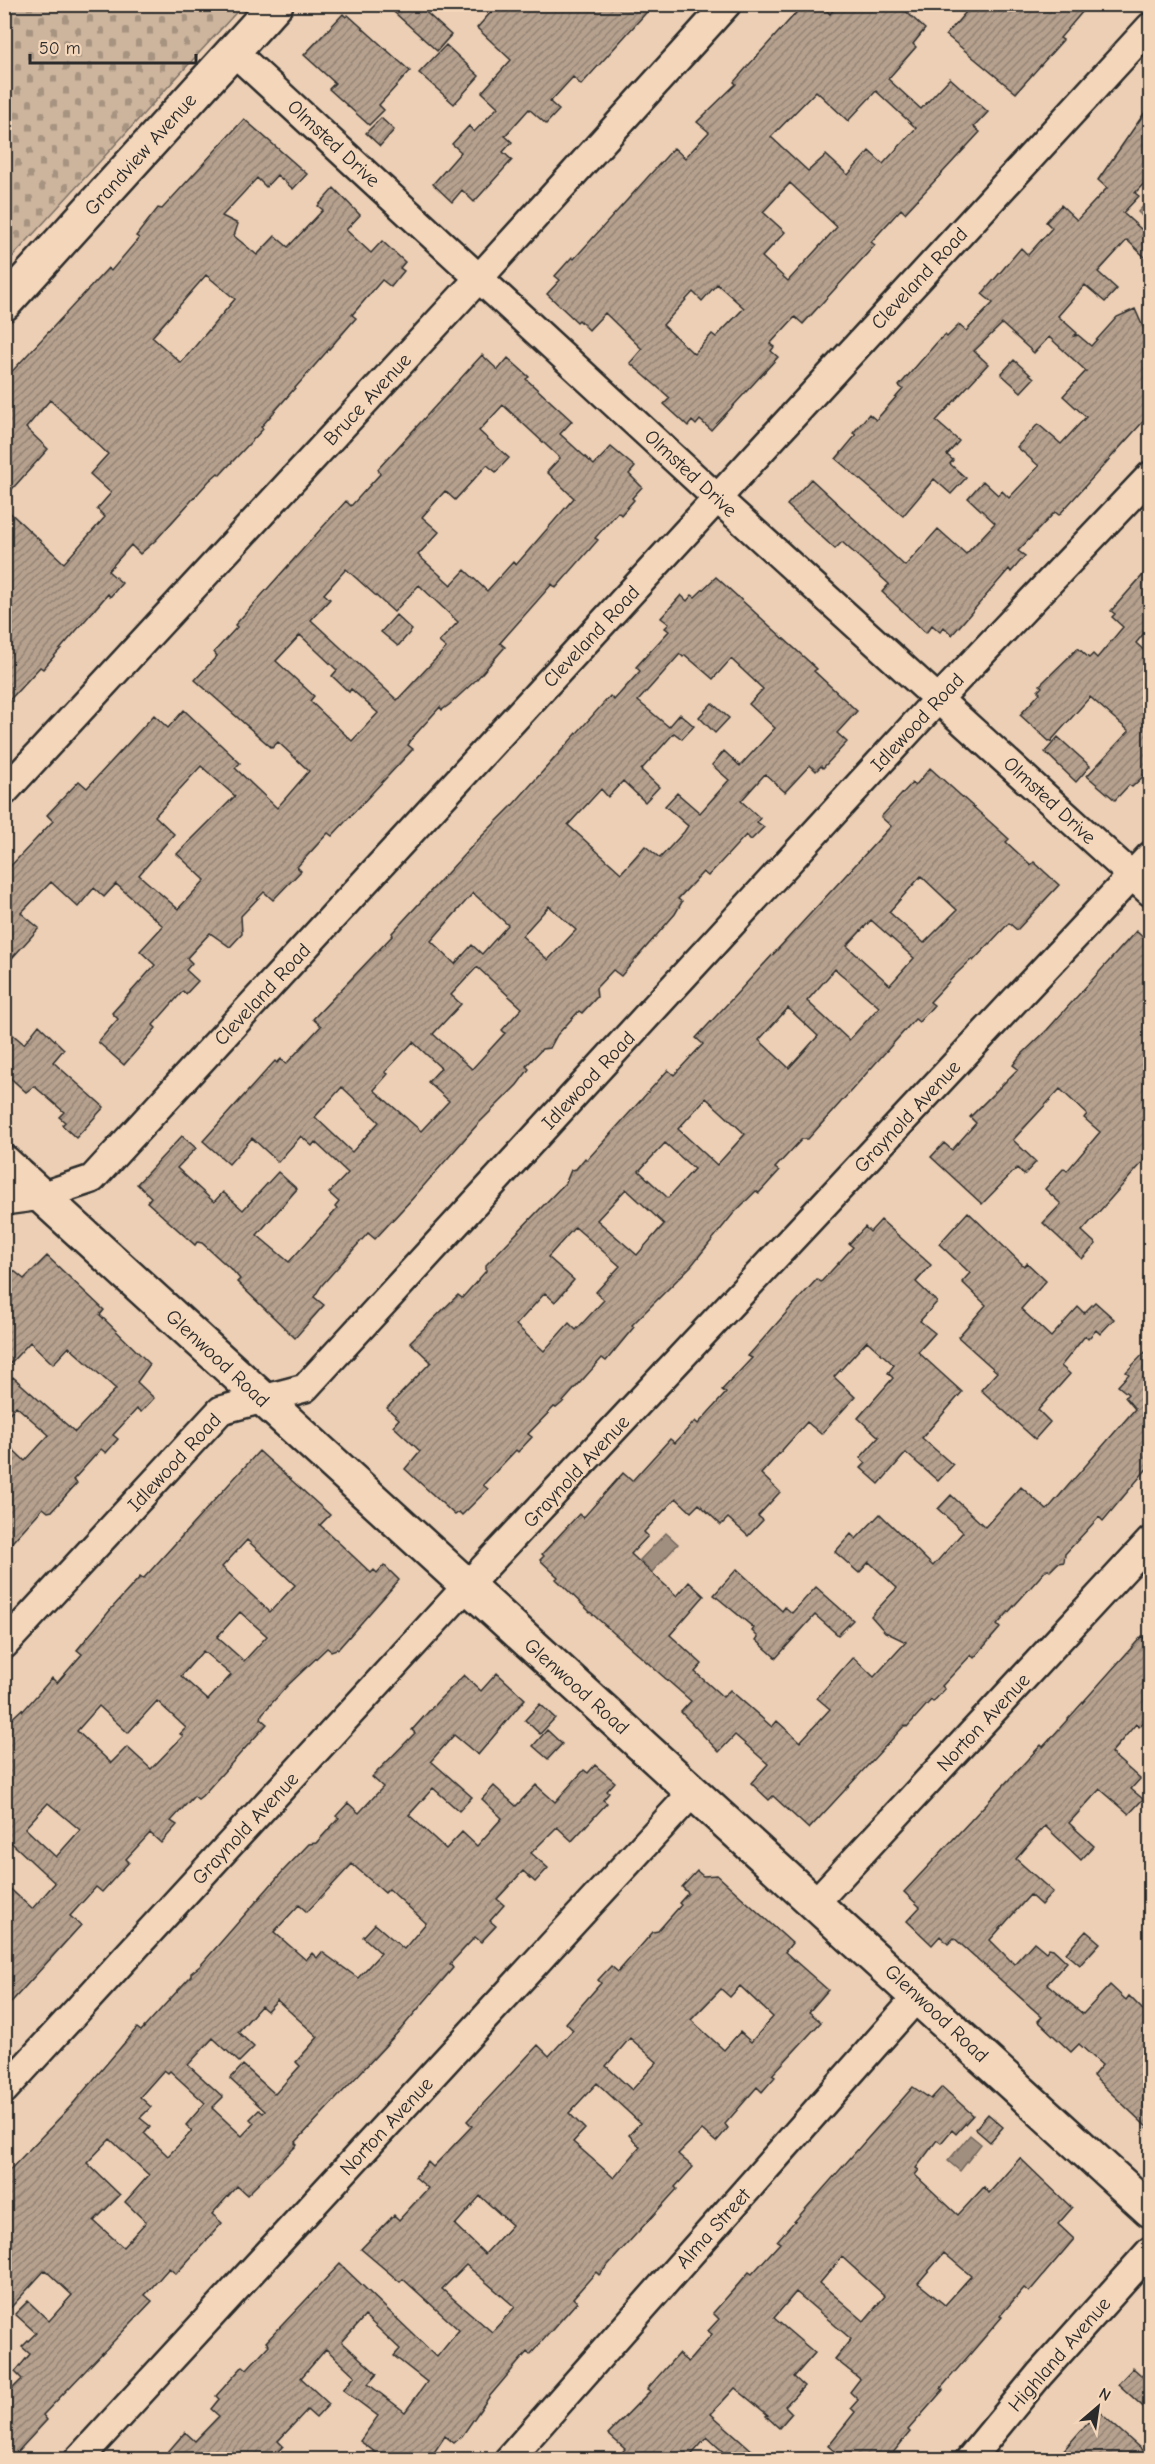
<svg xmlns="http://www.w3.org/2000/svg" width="1155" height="2464" font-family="'Comic Neue',sans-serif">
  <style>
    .cemetery { fill: url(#cemetery-stones); stroke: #7c7064; stroke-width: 1.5 }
    .water { fill: #a08e7e; stroke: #71665d; stroke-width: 1.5 }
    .building { fill: url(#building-hatch); stroke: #2b2b2b; stroke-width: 1.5; fill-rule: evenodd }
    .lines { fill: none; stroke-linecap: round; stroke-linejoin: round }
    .minor-casing { stroke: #2b2b2b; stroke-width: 32 }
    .tertiary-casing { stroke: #2b2b2b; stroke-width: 38 }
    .minor { stroke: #f4d6ba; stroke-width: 27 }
    .tertiary { stroke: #f4d6ba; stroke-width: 33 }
    .labels { text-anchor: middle; stroke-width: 5; stroke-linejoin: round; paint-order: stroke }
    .street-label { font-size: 20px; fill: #2b2b2b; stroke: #f4d6ba }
  </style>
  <defs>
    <pattern id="cemetery-stones" width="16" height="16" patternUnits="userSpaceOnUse" patternTransform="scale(1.5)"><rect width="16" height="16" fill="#ccb49d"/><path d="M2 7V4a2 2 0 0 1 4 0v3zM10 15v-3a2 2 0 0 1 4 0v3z" fill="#a69380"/></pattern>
    <pattern id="building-hatch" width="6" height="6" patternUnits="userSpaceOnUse" patternTransform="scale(1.5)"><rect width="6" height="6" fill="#b6a18e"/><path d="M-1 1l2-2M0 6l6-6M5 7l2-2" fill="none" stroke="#948374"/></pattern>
  </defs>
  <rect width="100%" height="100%" fill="#eccfb4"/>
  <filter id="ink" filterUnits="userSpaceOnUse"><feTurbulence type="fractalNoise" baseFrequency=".0167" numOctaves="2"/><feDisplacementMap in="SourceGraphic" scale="12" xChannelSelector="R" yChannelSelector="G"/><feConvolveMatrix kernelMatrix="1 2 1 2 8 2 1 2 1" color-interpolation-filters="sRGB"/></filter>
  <g filter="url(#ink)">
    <!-- cemetery -->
    <path class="cemetery" d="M5 4 243 5 5 265 4 5Z"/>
    <!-- water -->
    <path class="water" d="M1150 199V220L1148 222 1138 212Z
      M666 1533 678 1544 652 1572 640 1560Z
      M970 2135 981 2144 960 2171 948 2161Z"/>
    <!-- building -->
    <path class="building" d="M385 4H417L451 35 437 51Z
      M498 4H654L581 85 573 77 550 102 559 110 546 124 529 109 505 136 512 142 503 152 512 160 474 202 462 190 452 202 433 184 461 152 452 144 469 126 474 132 498 107 482 92 511 60 477 28Z
      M804 4H821L830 14 838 4H898L925 29 913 44 916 47 888 79 921 109 950 78 988 112 974 127 980 132 905 213 901 209 871 242 875 245 803 324 795 317 770 344 774 347 771 351 778 357 711 430 700 420 696 425 692 421 688 426 664 404 670 398 630 363 642 349 605 313 589 330 579 320 577 322 547 294 560 280 555 276 572 257 574 259 674 148 685 158 709 132 697 122 736 84 734 82 747 67ZM816 91 848 121 876 91 916 128 883 164 869 151 848 175 826 155 808 171 771 137ZM790 183 837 227 788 281 762 257 785 232 763 212ZM717 284 744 308 716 337 712 334 694 354 663 325 693 292 702 301Z
      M973 4H1089L1060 38 1063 40 1016 93 946 35Z
      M343 14 346 17 348 15 410 71 379 105 384 110 369 125 329 89 335 83 304 55Z
      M446 45 479 76 454 104 419 73Z
      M1150 105V177L1135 193 1139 196 1123 213 1150 237V262L1127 240 1098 272 1117 289 1105 302 1085 285 1058 316 1077 333 1074 336 1078 335 1091 346 1117 317 1135 309 1150 343V414L1059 515 1055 512 1018 551 1025 556 1011 572 1009 569 952 635 944 627 940 632 932 625 926 633 882 592 889 584 842 542 835 549 787 505 811 479 905 566 938 529 966 554 995 523 968 498 983 481 998 495 1002 491 1009 498 1039 466 1017 447 1038 424 1061 444 1086 417 1063 396 1086 371 1049 337 1034 353 1002 324 974 351 988 364 936 421 959 441 947 455 953 460 950 464 966 478 951 494 934 479 903 516 836 459 856 435 853 433 869 414 876 420 903 389 899 386 939 340 945 335 947 337 959 325 966 331 993 303 982 294 1021 248 1028 255 1052 228 1046 222 1061 205 1077 220 1107 188 1098 180Z
      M381 118 394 130 380 146 366 133Z
      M244 119 307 174 293 189 277 175 266 187 257 178 222 216 238 224 234 236 257 255 275 236 288 247 323 210 318 206 334 188 360 215 346 230 371 253 382 241 405 262 400 268 404 271 391 287 382 280 352 315 356 318 261 427 263 429 220 475 218 473 209 481 156 540 140 554 131 545 108 571 122 583 110 597 108 594 43 669 40 667 4 706V507L64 563 105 517 97 509 111 493 90 474 108 454 50 400 26 428 48 449 4 498V380L108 268 111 271 139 238 136 236 158 208 162 209ZM206 275 235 299 181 363 152 337Z
      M482 355 498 370 508 358 529 377 526 379 572 421 560 434 594 465 611 447 635 467 629 474 642 487 632 498 634 500 621 515 618 512 595 538 598 540 556 588 552 584 500 643 505 647 476 680 449 705 442 710 440 707 413 737 408 745 413 749 332 836 328 833 297 867 301 871 273 900 264 892 241 916 242 934 230 947 210 933 187 958 192 963 186 970 198 981 186 994 183 991 153 1025 156 1028 124 1065 98 1042 118 1019 112 1013 155 965 140 951 163 926 116 884 104 897 94 888 78 907 51 882 21 913 39 928 4 967V873L53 821 47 815 79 781 87 788 154 715 168 728 184 710 240 763 235 768 277 808 309 771 278 742 272 748 195 680 217 656 214 652 237 627 235 625 346 501 351 506 380 474 378 469ZM503 405 560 458 547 472 574 498 516 565 513 562 487 591 465 570 451 585 418 555 439 532 422 517 445 491 455 500 487 465 496 472 509 458 479 431ZM346 569 394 612 419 585 458 622 439 642 446 648 397 700 311 620 330 599 324 594ZM300 635 337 670 332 676 349 692 351 689 378 713 352 741 310 701 314 696 276 661ZM201 766 235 796 177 854 205 880 178 909 139 875 174 834 155 816Z
      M1014 360 1034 378 1021 392 1001 374Z
      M1150 567V626L1136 643 1150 656V770L1132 787 1129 785 1115 800 1087 776 1129 731 1090 697 1050 742 1020 715 1040 693 1038 691 1042 687 1040 685 1078 648 1089 658 1093 654 1097 658 1123 627 1112 617 1115 614 1111 611Z
      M716 577 817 669 814 671 857 711 837 733 847 742 823 768 821 766 816 771 810 765 785 792 765 774 741 801 760 818 757 822 764 827 751 840 746 835 708 876 703 872 678 899 682 902 675 914 621 976 613 970 596 988 597 997 582 1013 579 1011 557 1035 550 1048 542 1049 526 1066 529 1069 517 1085 477 1125 412 1199 375 1239 368 1233 322 1285 314 1297 324 1305 295 1338 237 1282 240 1279 234 1272 202 1243 197 1242 195 1245 147 1202 151 1197 137 1184 182 1136 196 1148 177 1168 214 1202 223 1192 243 1210 278 1172 297 1189 257 1235 289 1262 337 1209 335 1207 339 1202 329 1193 348 1173 315 1142 312 1146 301 1136 278 1162 252 1138 229 1164 203 1141 275 1061 277 1063 281 1059 286 1064 321 1026 313 1019 393 935 392 933 474 844 511 807 610 696 614 700 640 671 636 667 669 631 665 628 669 624 661 618 681 595 687 601 692 595 695 597ZM680 654 683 657 685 655 713 679 731 659 763 689 749 704 775 728 740 766 724 751 712 765 729 780 700 813 677 793 665 806 688 826 684 832 660 858 645 846 621 873 568 825 601 789 608 797 623 781 645 802 659 787 641 770 674 733 682 739 694 726 680 714 669 727 638 701ZM473 893 508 925 482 954 472 945 455 964 431 941ZM549 906 576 930 548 960 522 936ZM477 967 522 1008 502 1030 505 1033 472 1069 433 1034 461 1004 451 995ZM413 1042 441 1068 428 1082 449 1101 421 1131 374 1090 388 1074 385 1072ZM342 1087 379 1122 352 1152 315 1117Z
      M396 615 412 630 398 646 381 632Z
      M712 703 729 718 715 733 699 717Z
      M1058 737 1090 766 1076 782 1045 752Z
      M930 768 1009 839 1006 842 1031 865 1034 862 1059 885 1017 930 1009 923 973 961 972 959 956 974 930 1002 934 1005 919 1022 915 1019 808 1139H802L775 1168 779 1171 759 1193 756 1191 733 1214 691 1266 632 1325 634 1327 606 1361 602 1358 562 1403 556 1408 554 1407 528 1434 532 1437 518 1452 516 1450 483 1485 488 1489 462 1515 459 1512 455 1515 405 1469 420 1451 393 1426 399 1419 387 1408 431 1362 410 1342 458 1295 462 1298 486 1271V1265L566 1182 571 1170 576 1169 585 1158 587 1160 668 1070 674 1075 703 1044 696 1038 891 826 881 817 912 783 915 786ZM921 876 957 910 924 943 889 912ZM871 920 914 958 890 985 847 946ZM835 969 879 1007 849 1040 807 1001ZM788 1008 818 1036 789 1068 759 1040ZM706 1098 745 1134 717 1165 678 1129ZM665 1143 694 1169 668 1198 639 1171ZM626 1189 664 1224 637 1255 597 1220ZM575 1227 620 1266 596 1292 604 1300 576 1330 569 1323 544 1351 516 1325 545 1293 555 1302 574 1280 548 1257Z
      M1136 931 1150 944V1154L1082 1231 1096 1244 1082 1259 1043 1223 1061 1204 1045 1189 1064 1168 1067 1171 1100 1132 1084 1118 1087 1114 1060 1089 1013 1140 1036 1162 1024 1175 1017 1168 982 1204 931 1157 944 1143 952 1150 976 1123 970 1117 1018 1069 1013 1065 1019 1057 1047 1030Z
      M39 1025 64 1049 53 1062 104 1107 76 1138 62 1125 65 1122 59 1117 64 1112 34 1086 26 1092 5 1073 10 1064 4 1059V1027L24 1044Z
      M968 1212 1024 1266 1027 1263 1046 1281 1021 1309 1051 1337 1078 1307 1084 1313 1095 1302 1114 1319 1100 1334 1096 1330 1088 1339 1085 1336 1061 1366 1070 1374 1038 1410 1050 1422 1035 1439 981 1390 997 1372 958 1337 986 1305 962 1282 970 1273 939 1244Z
      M881 1220 931 1265 916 1282 937 1302 920 1321 935 1333 918 1352 962 1392 922 1438 953 1465 938 1481 906 1453 879 1484 861 1468 866 1463 860 1458 879 1437 858 1418 893 1378 888 1373 894 1365 867 1341 834 1377 855 1397 821 1434 807 1422 761 1474 780 1492 758 1516 763 1520 748 1536 728 1518 721 1525 699 1504 691 1512 676 1498 644 1532 648 1536 631 1554 677 1596 689 1582 704 1596 670 1635 702 1664 695 1672 723 1697 730 1690 772 1727 777 1721 800 1742 830 1709 817 1698 853 1657 874 1677 906 1642 885 1632 871 1616 897 1588 869 1562 859 1573 835 1552 851 1534 856 1539 880 1514 933 1566 963 1532 938 1509 951 1495 985 1527 1021 1487 1047 1510 1135 1409 1125 1397 1128 1394 1118 1386 1129 1374 1126 1372 1150 1347V1465L1103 1521 1099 1517 1065 1554 1064 1562 1058 1563 1050 1571 1047 1569 997 1625 1000 1628 974 1658 971 1655 942 1686 945 1689 933 1702 931 1700 907 1727 905 1725 809 1829 773 1796 769 1800 751 1783 768 1764 735 1735 719 1752 681 1712 691 1701 590 1612 556 1579 558 1577 540 1560 544 1556 542 1554 579 1514 583 1518 623 1473 632 1481 670 1439 675 1443 695 1421 698 1424 726 1393 722 1390 752 1358 748 1356 787 1312 817 1279 821 1282 853 1247 849 1244 865 1227 870 1232Z
      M47 1256 104 1310 100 1315 150 1364 137 1382 154 1398 141 1412 137 1409 113 1435 118 1439 106 1453 101 1449 73 1480 77 1483 52 1511 48 1512 43 1508 4 1551V1441L25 1461 49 1435 16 1406 4 1419V1387L13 1377 75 1432 116 1389 69 1347 53 1364 30 1342 4 1370V1279L13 1270 24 1279Z
      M259 1451 330 1515 320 1525 371 1573 374 1570 377 1573 384 1565 399 1580 339 1648 331 1651 327 1648 287 1686 262 1714 261 1719 267 1724 202 1796 198 1799 194 1796 171 1821 177 1825 161 1843 150 1833 126 1859 129 1862 102 1892 96 1887 70 1916 81 1925 4 2010V1883L32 1909 55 1883 4 1836V1726L22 1709 23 1711 52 1678 57 1683 82 1654 77 1650 112 1608 140 1577 143 1579ZM247 1540 295 1585 270 1612 222 1567ZM240 1612 267 1636 244 1661 217 1637ZM203 1651 231 1675 208 1700 181 1676ZM157 1701 186 1728 180 1734 183 1736 151 1769 127 1747 111 1763 77 1731 99 1706 128 1733ZM48 1803 80 1830 56 1857 25 1828Z
      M737 1569 782 1611 785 1607 792 1613 816 1587 853 1620 838 1635 815 1615 776 1658 756 1640 758 1637 752 1631 754 1628 714 1595Z
      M1142 1636 1150 1644V1715L1139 1727 1136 1724 1111 1753 1140 1779 1131 1789 1143 1799 1129 1814 1100 1789 1069 1823 1094 1846 1081 1860 1045 1826 1016 1859 1053 1892 1041 1905 1030 1895 990 1940 1014 1964 1034 1942 1046 1952 1049 1948 1053 1949 1067 1962 1047 1984 1083 2014 1110 1985 1126 2000 1129 1996 1150 2017V2130L1093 2076 1102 2065 1079 2044 1071 2052 1038 2021 1042 2017 954 1938 948 1944 940 1936 932 1945 907 1921 920 1907 904 1892 1041 1745 1043 1747Z
      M497 1673 525 1699 478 1755 454 1735 431 1761 472 1797 459 1811 433 1788 409 1815 446 1849 462 1832 477 1846 502 1818 482 1799 494 1786 516 1806 536 1785 555 1802 584 1770 588 1773 595 1765 615 1782 607 1791 609 1793 603 1800 607 1803 572 1841 557 1827 531 1853 548 1868 535 1882 523 1871 497 1899 504 1905 490 1921 496 1926 481 1942 475 1937 450 1964 453 1968 401 2029 295 2143 297 2145 247 2195 237 2186 212 2214 222 2223 176 2274 169 2268 145 2295 152 2301 43 2415 47 2420 10 2460H4V2397L22 2379 15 2372 30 2354 22 2347 36 2333 15 2314 28 2301 49 2321 72 2295 45 2270 4 2315V2176L71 2106 137 2028 141 2031 191 1976V1973L200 1966 283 1871 309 1844 316 1843 339 1818 336 1816 348 1803 359 1813 383 1787 372 1777 415 1733 412 1730 437 1702 464 1675 481 1691ZM352 1864 385 1893 389 1889 426 1923 404 1949 375 1924 363 1937 381 1953 358 1978 322 1952 317 1958 312 1953 306 1960 274 1932 299 1905 307 1912ZM277 2000 318 2037 296 2062 300 2066 275 2094 243 2065 230 2079 265 2111 263 2113 259 2110 250 2119 254 2123 242 2136 212 2108 223 2097 188 2065 213 2038 239 2062 254 2047 238 2032 261 2006 267 2011ZM164 2070 168 2073 170 2071 205 2103 186 2125 192 2131 168 2156 144 2133 150 2126 140 2118 151 2107 140 2097ZM110 2139 149 2175 125 2202 146 2222 123 2247 94 2221 120 2195 87 2163Z
      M540 1704 555 1718 540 1734 525 1720Z
      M547 1730 562 1744 548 1759 533 1746Z
      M697 1871 703 1876 717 1875 792 1943 785 1952 828 1990 809 2012 821 2022 772 2075 775 2077 762 2092 757 2087 725 2124 728 2128 716 2142 702 2130 678 2154 693 2167 675 2187 677 2189 599 2275 596 2272 573 2298 577 2302 530 2355 527 2352 489 2397 462 2436 454 2443 445 2436 429 2460H386L360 2441 378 2416 343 2390 355 2376 326 2349 301 2378 329 2404 316 2418 307 2410 278 2441 283 2446 270 2460H161L185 2432 195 2441 219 2416 211 2409 219 2399 216 2396 243 2366 247 2369 269 2345 266 2342 340 2264 437 2357 459 2330 403 2279 400 2282 361 2249 394 2215 399 2220 428 2188 415 2177 428 2162 433 2167 472 2126 467 2121 538 2045 549 2056 573 2030 566 2023 601 1983 598 1980 611 1966 618 1972 653 1932 658 1931 681 1905 679 1903 688 1893 682 1887ZM740 1986 773 2017 751 2042 740 2032 724 2050 691 2020 721 1989 730 1997ZM630 2038 657 2062 632 2090 606 2066ZM597 2083 640 2123 629 2135 640 2147 614 2178 573 2142 585 2129 569 2113ZM480 2196 512 2225 485 2254 455 2225ZM466 2265 515 2307 492 2332 442 2289ZM365 2316 400 2349 394 2356 427 2382 405 2412 368 2384 377 2374 342 2342Z
      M1086 1931 1100 1943 1080 1965 1066 1953Z
      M913 2087 931 2099 942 2087 973 2115 956 2134 952 2130 941 2143 937 2140 916 2168 919 2170 915 2175 958 2215 984 2187 989 2193 1020 2158 1072 2208 1058 2224 1074 2239 1029 2292 1024 2288 1000 2316 1002 2317 941 2388 943 2390 908 2430 910 2432 887 2460H845L828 2446 855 2412 851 2408 858 2400 850 2392 860 2379 835 2359 851 2339 796 2292 774 2318 815 2353 794 2377 804 2386 785 2406 792 2413 779 2428 766 2416 768 2415 735 2388 711 2414 763 2460H732L707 2437 687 2460H615L625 2449 608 2434 650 2391 647 2389 678 2354 688 2362 712 2334 708 2331 719 2319 713 2313 749 2272 752 2274 780 2243 777 2241ZM944 2253 971 2276 945 2305 918 2283ZM842 2257 885 2296 864 2321 820 2283Z
      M988 2114 1003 2127 990 2142 975 2129Z
      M1133 2368 1150 2383V2413L1118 2384Z
      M1098 2411 1150 2457V2460H1055Z"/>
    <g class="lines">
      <defs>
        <path id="minor" d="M233 51 718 499 1150 892
          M4 792 480 277 727 4
          M4 1201 41 1196 92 1179 1150 27
          M4 1645 221 1410 305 1388 927 711 1150 476
          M815 1903 1150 1541
          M4 2090 467 1586 1150 856
          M78 2460 693 1792
          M508 2460 918 1996
          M969 2460 1039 2375 1150 2251"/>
        <path id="tertiary" d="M4 304 276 4
          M4 1162 1150 2210"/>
      </defs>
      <!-- minor casing -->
      <use href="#minor" class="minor-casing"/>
      <!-- tertiary casing -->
      <use href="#tertiary" class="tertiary-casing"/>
      <!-- minor -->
      <use href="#minor" class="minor"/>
      <!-- tertiary -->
      <use href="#tertiary" class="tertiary"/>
    </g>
  </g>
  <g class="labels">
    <!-- street labels -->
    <g class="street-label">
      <text transform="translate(334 143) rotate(43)" y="7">Olmsted Drive</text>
      <text transform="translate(140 154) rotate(-48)" y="7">Grandview Avenue</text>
      <text transform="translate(919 278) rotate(-47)" y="7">Cleveland Road</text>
      <text transform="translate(367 399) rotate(-47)" y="7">Bruce Avenue</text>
      <text transform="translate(691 473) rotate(43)" y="7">Olmsted Drive</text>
      <text transform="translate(591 636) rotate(-47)" y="7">Cleveland Road</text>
      <text transform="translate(917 722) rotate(-47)" y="7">Idlewood Road</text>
      <text transform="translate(1050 800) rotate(43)" y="7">Olmsted Drive</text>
      <text transform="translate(262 994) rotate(-47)" y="7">Cleveland Road</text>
      <text transform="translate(588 1080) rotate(-47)" y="7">Idlewood Road</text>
      <text transform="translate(907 1116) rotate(-47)" y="7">Graynold Avenue</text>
      <text transform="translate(218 1358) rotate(43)" y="7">Glenwood Road</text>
      <text transform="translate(174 1462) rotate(-47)" y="7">Idlewood Road</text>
      <text transform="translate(576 1471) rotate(-47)" y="7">Graynold Avenue</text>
      <text transform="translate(577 1686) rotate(42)" y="7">Glenwood Road</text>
      <text transform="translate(983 1722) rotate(-47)" y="7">Norton Avenue</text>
      <text transform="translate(245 1828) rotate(-47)" y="7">Graynold Avenue</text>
      <text transform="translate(937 2013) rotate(43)" y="7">Glenwood Road</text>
      <text transform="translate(386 2126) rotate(-47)" y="7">Norton Avenue</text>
      <text transform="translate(713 2228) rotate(-48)" y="7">Alma Street</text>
      <text transform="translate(1059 2354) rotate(-49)" y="7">Highland Avenue</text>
    </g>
  </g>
  <!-- margin -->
  <rect width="1155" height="2464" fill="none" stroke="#f4d6ba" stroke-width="24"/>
  <rect x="12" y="12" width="1131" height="2440" fill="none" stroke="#2b2b2b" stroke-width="2" filter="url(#ink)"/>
  <!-- north arrow -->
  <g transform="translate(1098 2407) rotate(29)" stroke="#f4d6ba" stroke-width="4.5" paint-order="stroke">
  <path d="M0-4.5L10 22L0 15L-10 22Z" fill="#2b2b2b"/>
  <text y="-9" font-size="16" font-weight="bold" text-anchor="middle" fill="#2b2b2b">N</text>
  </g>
  <!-- scale -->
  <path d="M30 54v9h166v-9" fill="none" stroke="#2b2b2b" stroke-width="3"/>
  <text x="39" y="54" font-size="18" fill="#2b2b2b" stroke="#f4d6ba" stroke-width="4.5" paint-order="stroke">50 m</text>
</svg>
